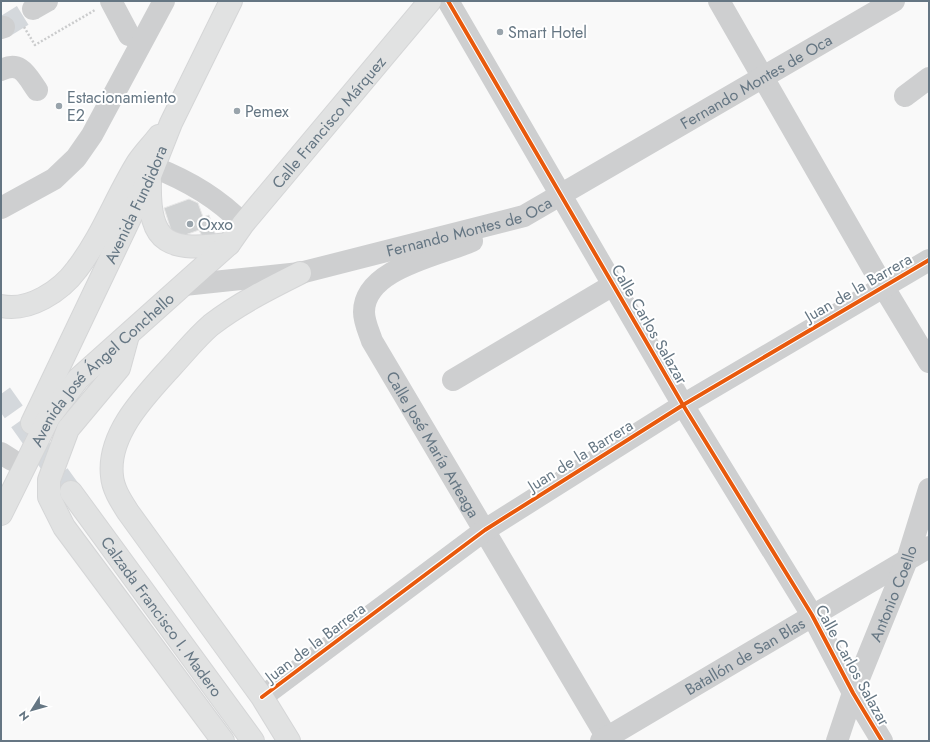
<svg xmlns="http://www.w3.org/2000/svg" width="930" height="742" font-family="Jost,sans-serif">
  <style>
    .building { fill: #d0d2d3; stroke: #e8e8e8 }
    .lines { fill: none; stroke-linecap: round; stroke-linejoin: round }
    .minor-tunnel { stroke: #d4d8dc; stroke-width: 22; stroke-dasharray: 22 11; stroke-linecap: butt }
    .major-tunnel { stroke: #d4d8dc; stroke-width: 22; stroke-dasharray: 22 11; stroke-linecap: butt }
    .major-casing { stroke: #d5d6d7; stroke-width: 24 }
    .path { stroke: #cbcccd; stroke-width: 2.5; stroke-dasharray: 2 2; stroke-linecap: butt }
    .minor { stroke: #cecfd0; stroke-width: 22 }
    .major { stroke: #e1e2e2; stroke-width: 22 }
    .cycleway-casing { stroke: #fff; stroke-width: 6 }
    .cycleway { stroke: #e8590c; stroke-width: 4 }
    .poi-dot { fill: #99a4ac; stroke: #fff; stroke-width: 1.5 }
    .labels { text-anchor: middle; stroke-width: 4; stroke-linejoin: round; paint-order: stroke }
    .poi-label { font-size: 16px; fill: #657683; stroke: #fff; text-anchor: start }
    .street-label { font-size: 16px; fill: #657683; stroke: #fff }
  </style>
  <rect width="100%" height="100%" fill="#f9f9f9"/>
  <!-- building -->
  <path class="building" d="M189 199 198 203 203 217 209 215 216 236 203 238 199 230 174 239 164 208Z"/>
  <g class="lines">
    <!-- minor-tunnel -->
    <path class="minor-tunnel" d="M4 27 33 9"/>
    <!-- major-tunnel -->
    <path class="major-tunnel" d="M1 394 71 492"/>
    <defs>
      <g id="major">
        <path d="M150 181C148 247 170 251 229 244"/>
        <path d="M1 306C29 312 61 291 77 269 102 237 116 197 138 162 144 153 152 145 159 136"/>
        <path d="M128 335 119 368 68 429 49 480V497L64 527 223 741"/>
        <path id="s5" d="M32 423 150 176 171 123 231 1"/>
        <path id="s6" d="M71 492 253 741"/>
        <path id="s7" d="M1 514 49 417 78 379 229 244 243 224 430 1"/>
        <path d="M289 741 262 697 128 512C121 501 113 489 112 476 107 433 147 394 173 365 185 352 197 337 211 325 238 304 270 288 300 273"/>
      </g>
    </defs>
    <!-- major casing -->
    <use href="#major" class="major-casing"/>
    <!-- path -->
    <path class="path" d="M24 27 35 45 95 10"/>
    <!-- minor -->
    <g class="minor">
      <path d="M111 1 129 35"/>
      <path d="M448 1 683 405 812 615 853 693 882 741"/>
      <path d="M719 1 883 286 929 362"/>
      <path d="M33 9 47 1"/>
      <path d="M1 28 4 27"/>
      <path d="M1 70C21 60 27 76 37 90"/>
      <path d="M905 96 929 78"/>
      <path d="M153 167C187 180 218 198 243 224"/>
      <path d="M1 208 54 179 76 158 92 135 164 1"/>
      <path id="s1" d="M472 241C441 255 364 268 364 312 364 322 369 332 372 341L609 741"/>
      <path id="s2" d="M184 285 300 273 524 216 894 1"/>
      <path d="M453 380 613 285"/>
      <path d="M1 453 12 460"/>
      <path d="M262 697 485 530 683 405 929 260"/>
      <path id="s3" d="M601 741 929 547"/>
      <path id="s4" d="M837 741 853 693 907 560 929 489"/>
    </g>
    <!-- major -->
    <use href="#major" class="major"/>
    <defs>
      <path id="cycleway" d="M448 1 683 405 812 615 853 693 882 741
        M262 697 485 530 683 405 929 260"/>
    </defs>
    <!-- cycleway casing -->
    <use href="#cycleway" class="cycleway-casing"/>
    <!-- cycleway -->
    <use href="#cycleway" class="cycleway"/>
  </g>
  <!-- markers -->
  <g class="poi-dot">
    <circle cx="500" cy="32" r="4"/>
    <circle cx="59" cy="106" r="4"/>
    <circle cx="237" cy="111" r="4"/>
    <circle cx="190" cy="224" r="4"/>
  </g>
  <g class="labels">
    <!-- poi labels -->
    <g class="poi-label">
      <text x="508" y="38">Smart Hotel</text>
      <text x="67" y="103">Estacionamiento<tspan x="67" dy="18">E2</tspan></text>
      <text x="245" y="117">Pemex</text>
      <text x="198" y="230">Oxxo</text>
    </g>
    <!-- street labels -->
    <g class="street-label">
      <text dy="6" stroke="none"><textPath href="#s2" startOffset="616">Fernando Montes de Oca</textPath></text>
      <text dy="6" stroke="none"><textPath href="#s7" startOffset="516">Calle Francisco Márquez</textPath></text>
      <text dy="6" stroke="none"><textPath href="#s5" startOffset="242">Avenida Fundidora</textPath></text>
      <text dy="6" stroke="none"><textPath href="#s2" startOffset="292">Fernando Montes de Oca</textPath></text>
      <text transform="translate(858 287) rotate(-30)" y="6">Juan de la Barrera</text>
      <text transform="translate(650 324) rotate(60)" y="6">Calle Carlos Salazar</text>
      <text dy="6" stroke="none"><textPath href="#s7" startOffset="179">Avenida José Ángel Conchello</textPath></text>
      <text dy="6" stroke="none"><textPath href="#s1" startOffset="287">Calle José María Arteaga</textPath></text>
      <text transform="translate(580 455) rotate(-32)" y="6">Juan de la Barrera</text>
      <text dy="6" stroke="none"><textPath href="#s4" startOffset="158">Antonio Coello</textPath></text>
      <text dy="6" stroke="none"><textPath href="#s6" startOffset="154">Calzada Francisco I. Madero</textPath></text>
      <text transform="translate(315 642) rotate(-37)" y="6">Juan de la Barrera</text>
      <text dy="6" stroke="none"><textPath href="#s3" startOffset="167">Batallón de San Blas</textPath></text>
      <text transform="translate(853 665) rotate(61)" y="6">Calle Carlos Salazar</text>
    </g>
  </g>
  <!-- border -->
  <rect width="930" height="742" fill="none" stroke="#657683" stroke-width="4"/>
  <!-- north arrow -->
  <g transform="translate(32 710) rotate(233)" stroke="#ffffff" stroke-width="3" paint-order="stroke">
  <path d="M0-3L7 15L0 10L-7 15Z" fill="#657683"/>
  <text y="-6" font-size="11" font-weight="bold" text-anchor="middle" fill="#657683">N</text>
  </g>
</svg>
